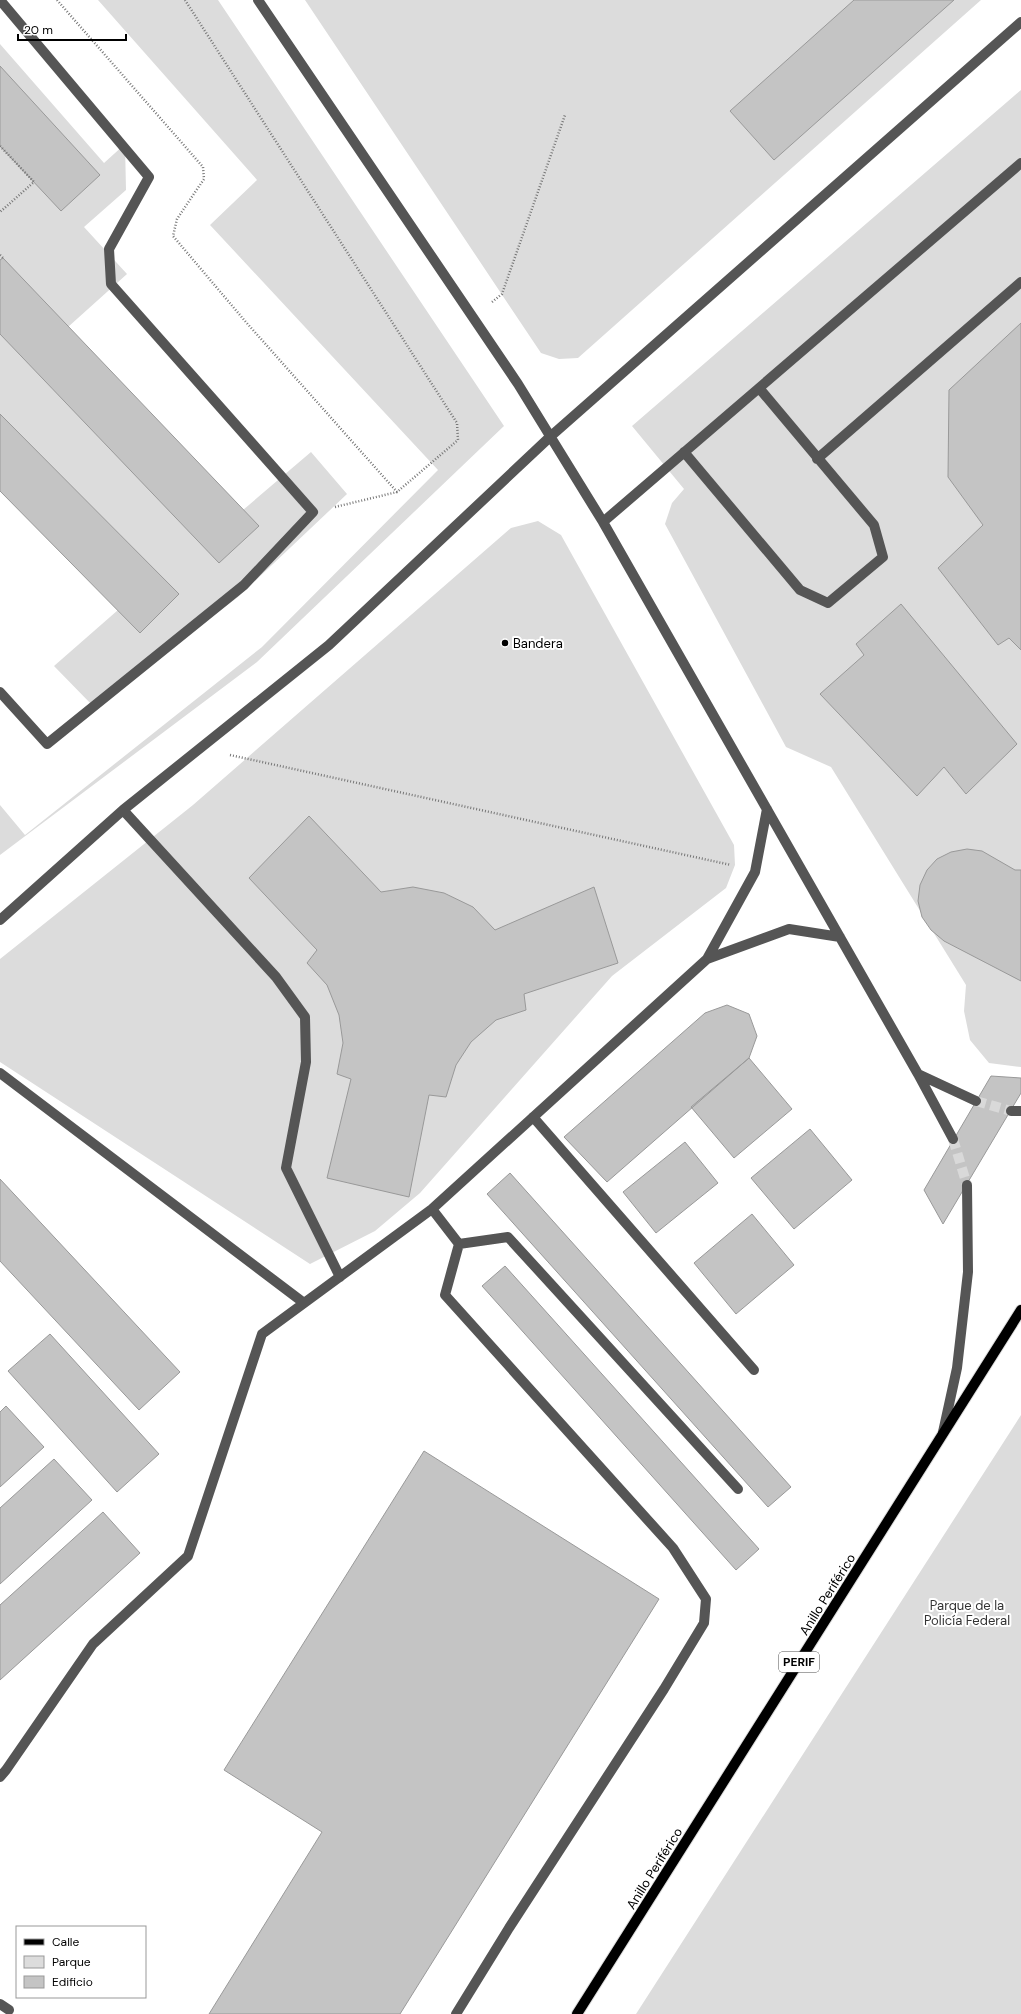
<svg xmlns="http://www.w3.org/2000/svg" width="1021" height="2014" font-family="'DM Sans',sans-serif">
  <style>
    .green { fill: #dcdcdc }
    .building { fill: #c4c4c4; stroke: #999 }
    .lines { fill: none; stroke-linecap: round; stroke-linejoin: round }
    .minor-tunnel { stroke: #d9d9d9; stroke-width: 10; stroke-dasharray: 10 5; stroke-linecap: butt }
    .major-casing { stroke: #dbdbdb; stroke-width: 12 }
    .path { stroke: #777; stroke-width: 2.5; stroke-dasharray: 1 2; stroke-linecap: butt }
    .minor { stroke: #555; stroke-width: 10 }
    .major { stroke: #000; stroke-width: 10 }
    .poi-dot { fill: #000; stroke: #fff; stroke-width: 1.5 }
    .labels { text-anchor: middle; stroke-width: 4; stroke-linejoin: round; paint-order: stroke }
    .shield { fill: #fff; stroke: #4c4c4c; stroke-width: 1 }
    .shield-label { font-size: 12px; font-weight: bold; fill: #000 }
    .poi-label { font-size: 13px; fill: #000; stroke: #fff; text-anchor: start }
    .street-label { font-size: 13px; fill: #000; stroke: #fff }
    .park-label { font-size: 13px; fill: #333; stroke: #fff }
  </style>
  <rect width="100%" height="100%" fill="#fff"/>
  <!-- green -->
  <path class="green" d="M98 0H218L504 426 257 662 0 855V805L25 835 262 647 438 470 210 225 257 180Z
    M305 0H981L578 358 559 359 541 353Z
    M0 44 104 163 125 144 126 190 84 227 127 274 68 327 243 510 311 452 347 494 238 597 93 706 54 666 118 610 0 491Z
    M1021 90V1067L989 1063 970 1040 964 1011 966 985 831 767 786 747 665 524 672 503 684 489 632 426Z
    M538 521 561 535 734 845 735 865 726 888 612 976 420 1193 375 1231 310 1264 0 1062V959L193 805 511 528Z
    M1021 1415V2014H636Z"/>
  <!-- building -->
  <path class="building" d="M854 0H954L774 160 730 111Z
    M0 66 100 175 61 211 0 146Z
    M3 258 259 526 219 563 0 334V260Z
    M1021 323V650L1009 638 998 645 938 568 983 525 948 477 949 390Z
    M0 414 179 594 140 633 0 491Z
    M901 604 1017 744 966 794 944 767 917 796 820 694 864 655 856 644Z
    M309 816 381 892 413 887 444 893 473 907 495 930 594 887 618 963 524 994 526 1010 496 1020 471 1042 456 1065 446 1097 429 1095 409 1197 327 1178 351 1079 337 1074 343 1043 339 1015 327 985 307 963 317 950 249 878Z
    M967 849 982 851 1015 870H1021V981L944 941 931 930 922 917 918 901 920 885 927 870 937 859 951 852Z
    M727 1005 749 1014 757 1036 749 1058 607 1182 564 1137 705 1013Z
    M749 1058 792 1109 734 1158 691 1107Z
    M991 1076 1021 1078V1093L943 1224 924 1190Z
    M810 1129 852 1180 794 1229 751 1178Z
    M685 1142 718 1183 656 1233 623 1192Z
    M510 1173 791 1487 768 1507 487 1194Z
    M0 1179 180 1372 139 1410 0 1261Z
    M752 1214 794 1265 736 1314 694 1263Z
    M505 1266 759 1549 736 1570 482 1286Z
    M50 1334 159 1454 117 1492 8 1371Z
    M6 1406 44 1447 0 1487V1412Z
    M424 1451 659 1599 400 2014H209L322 1832 224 1770Z
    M54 1459 92 1500 0 1584V1508Z
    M103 1512 140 1553 0 1680V1605Z"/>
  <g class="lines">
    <!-- minor-tunnel -->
    <path class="minor-tunnel" d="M976 1101 1011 1111
      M953 1139 967 1185"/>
    <defs>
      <path id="major" d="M577 2014 1021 1310"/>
    </defs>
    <!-- major casing -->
    <use href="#major" class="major-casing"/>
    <!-- path -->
    <path class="path" d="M57 0 203 167 204 179 177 219 173 236 245 321 397 492 458 440 457 423 185 0
      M0 146 34 182 0 212
      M0 255 3 258
      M492 302 502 294 565 115
      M335 507 397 492
      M230 755 731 865"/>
    <!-- minor -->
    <path class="minor" d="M258 0 518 384 603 522 918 1074 953 1139
      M684 452 800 590 828 603 883 557 874 525 759 388
      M817 459 1021 282
      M603 522 1021 163
      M0 692 47 744 244 585 313 512 111 284 109 249 149 177 0 0
      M123 810 276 977 305 1017 306 1062 286 1168 340 1277
      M0 920 123 810 329 645 551 436 1021 22
      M707 959 789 929 840 937
      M0 1073 304 1303
      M918 1074 976 1101
      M1011 1111H1021
      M533 1117 754 1370
      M432 1209 459 1244 508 1237 738 1489
      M943 1432 957 1368 968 1272 967 1185
      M0 1777 6 1770 93 1644 188 1556 262 1334 432 1209 707 959 755 872 767 809
      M0 2004 9 2010
      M456 2014 509 1928 664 1689 704 1623 706 1599 673 1548 445 1295 459 1244"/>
    <!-- major -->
    <use href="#major" class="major"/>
  </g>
  <!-- markers -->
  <circle class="poi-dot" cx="505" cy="643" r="4"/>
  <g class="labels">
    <!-- shield labels -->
    <rect class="shield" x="779" y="1652" width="40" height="20" rx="3"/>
    <g class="shield-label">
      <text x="799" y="1666">PERIF</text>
    </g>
    <!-- poi labels -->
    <g class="poi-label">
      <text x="513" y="648">Bandera</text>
    </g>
    <!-- street labels -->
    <g class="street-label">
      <text transform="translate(827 1594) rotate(-58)" y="5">Anillo Periférico</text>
      <text transform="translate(654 1868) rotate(-58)" y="5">Anillo Periférico</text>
    </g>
    <!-- park labels -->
    <g class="park-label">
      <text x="967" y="1610">Parque de la<tspan x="967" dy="15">Policía Federal</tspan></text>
    </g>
  </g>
  <!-- legend -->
  <rect x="16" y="1926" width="130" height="72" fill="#ffffff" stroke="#999999"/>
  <rect x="24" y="1939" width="20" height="6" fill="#000000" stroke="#999999"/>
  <text x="52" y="1946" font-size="12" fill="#000000">Calle</text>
  <rect x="24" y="1956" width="20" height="12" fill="#dcdcdc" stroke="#999999"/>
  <text x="52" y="1966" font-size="12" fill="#000000">Parque</text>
  <rect x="24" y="1976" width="20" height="12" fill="#c4c4c4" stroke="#999999"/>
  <text x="52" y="1986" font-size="12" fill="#000000">Edificio</text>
  <!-- scale -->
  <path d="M18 34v6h108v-6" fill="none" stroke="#000000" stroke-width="2"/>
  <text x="24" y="34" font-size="12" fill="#000000" stroke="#ffffff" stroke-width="3" paint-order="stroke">20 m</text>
</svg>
